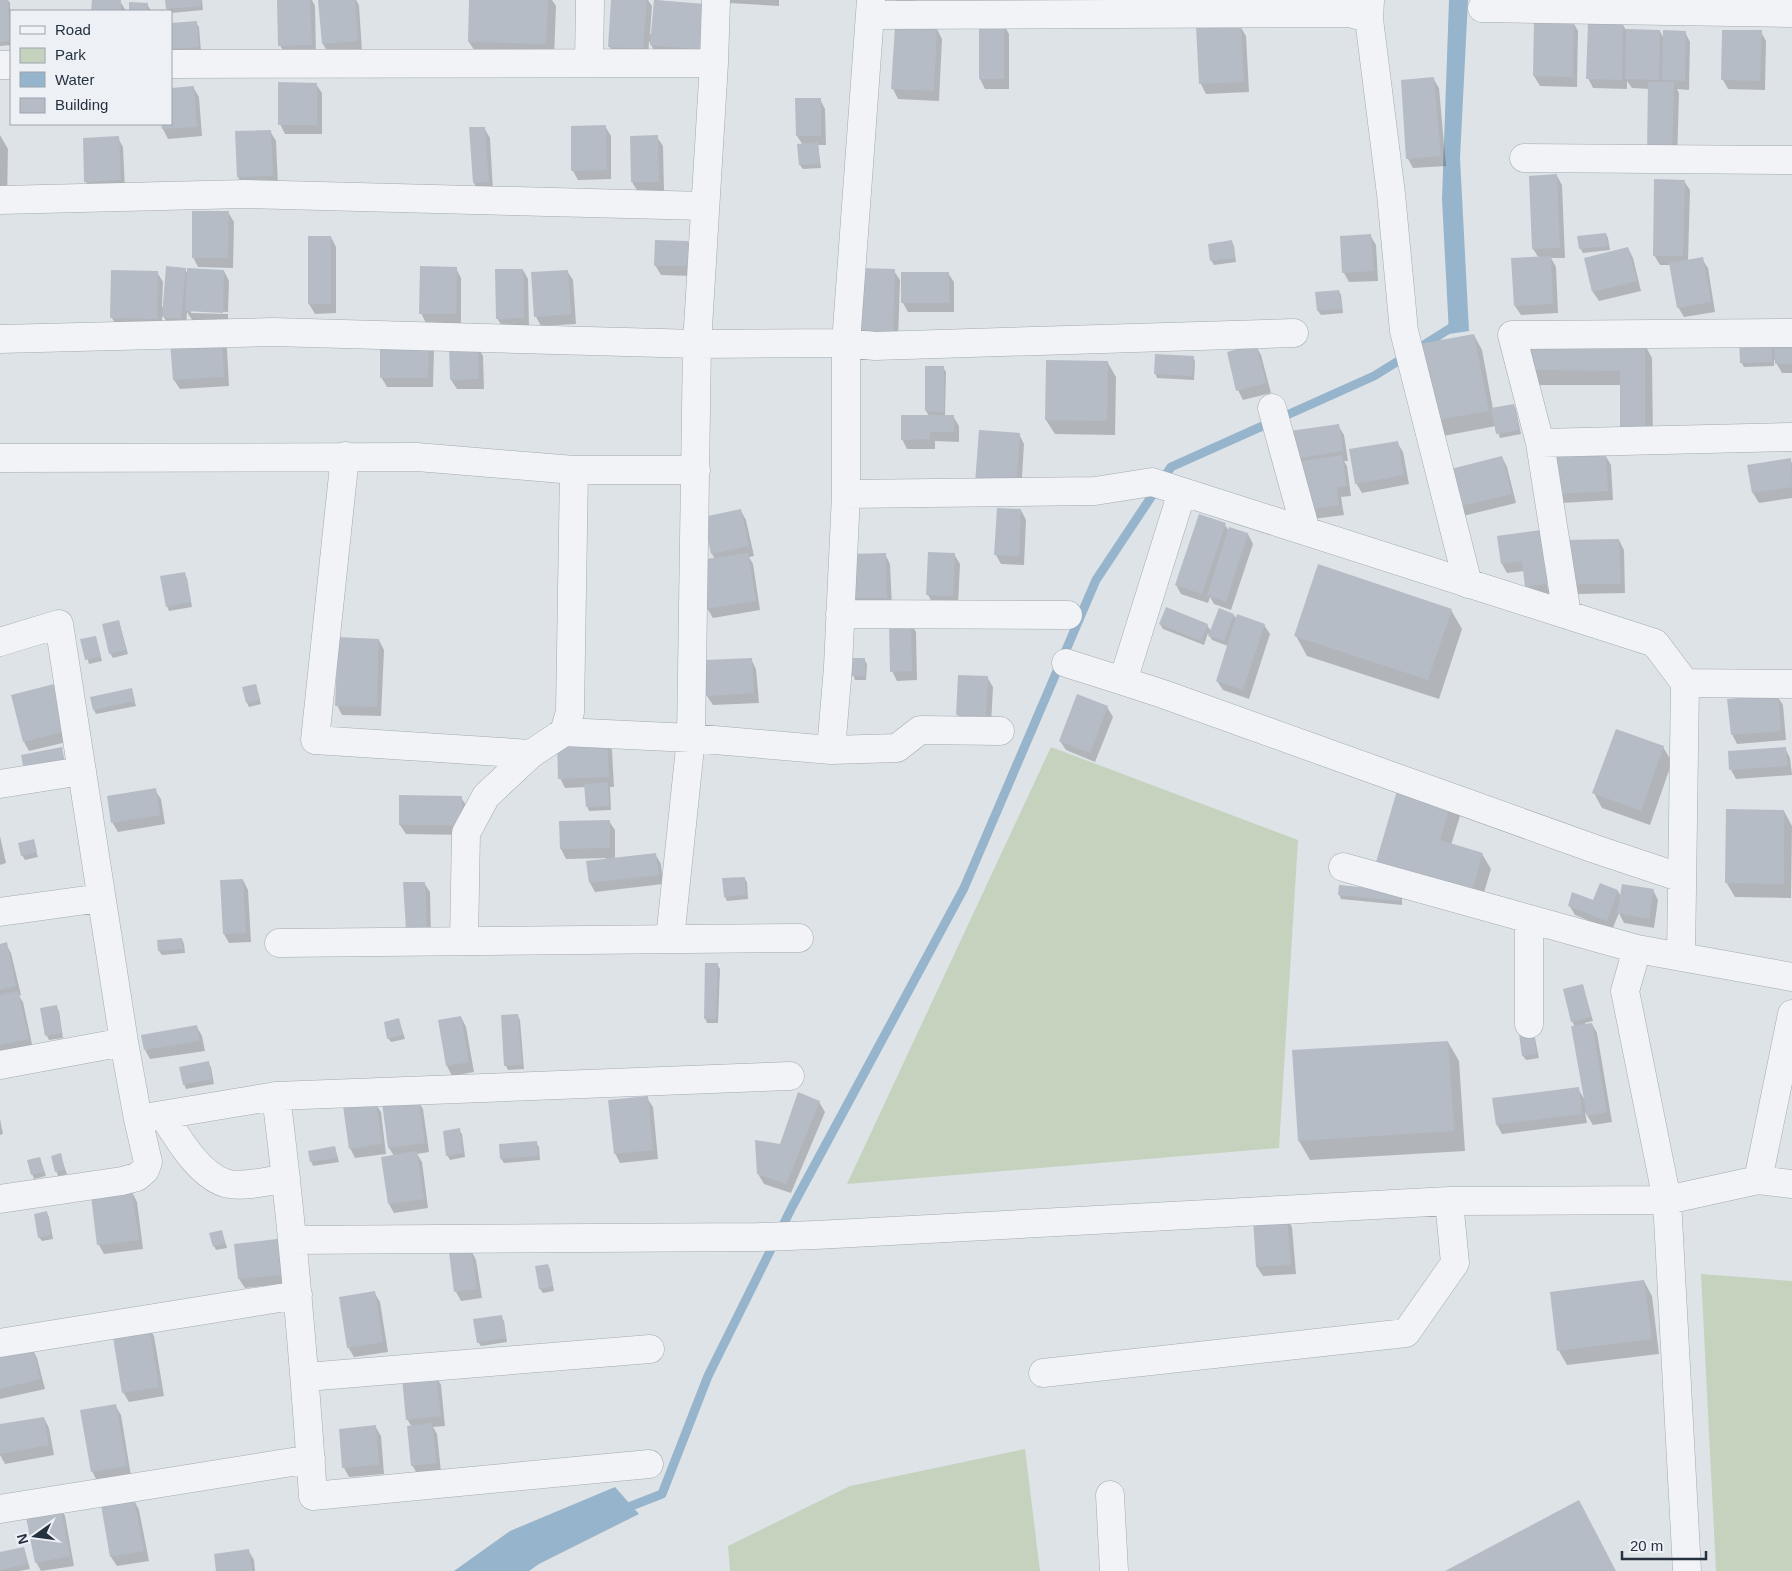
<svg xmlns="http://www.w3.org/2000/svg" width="1792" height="1571" font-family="Helvetica,sans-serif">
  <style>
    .green { fill: #c5d3be }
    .water { fill: #96b4cb }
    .shadow { fill: #0003; fill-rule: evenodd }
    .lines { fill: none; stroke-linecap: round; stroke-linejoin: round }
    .stream { stroke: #96b4cb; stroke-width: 9 }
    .building { fill: #b5bcc6 }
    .street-casing { stroke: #a3aab2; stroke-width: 29 }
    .street { stroke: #f1f3f6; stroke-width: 28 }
  </style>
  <rect width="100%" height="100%" fill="#dee3e8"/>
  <!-- green -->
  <path class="green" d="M1051 747 1298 840 1279 1148 847 1184Z
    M1701 1274 1792 1281V1571H1716Z
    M1025 1449 1040 1571H730L728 1546 850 1486Z"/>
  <!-- water -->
  <path class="water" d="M1449 0H1468L1460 158 1469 331 1449 334 1442 199Z
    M615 1487 639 1514 539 1564 529 1571H454L510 1531Z"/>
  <!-- shadow -->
  <path class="shadow" d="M0 0H8L10 3 11 45 0 46Z
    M93 0 120 1 126 11H93Z
    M166 0H202L203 10 171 13 167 9Z
    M278 0H312L315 6 316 54 285 55 280 45Z
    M319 0H356L359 5 362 51 328 53 323 44Z
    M470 0H552L556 6 554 58 478 56 469 42Z
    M612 0H648L652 6 650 34H652L655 0 705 5 706 59 656 54 649 41 648 58 615 56 609 46Z
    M726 0H779V6L728 3Z
    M896 0H915V2H897Z
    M131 3 147 4 151 11H130Z
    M1535 21 1573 22 1578 31 1577 87 1540 86 1534 76Z
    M196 23 199 27 201 51 171 53V24Z
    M980 25H1004L1009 34V89H985L980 79Z
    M1623 25 1626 30 1660 31 1664 39 1685 32 1690 42 1689 90 1677 89 1679 93 1677 162 1650 89 1632 88 1627 81V89L1593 88 1588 78Z
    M1240 26 1246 36 1249 92 1206 94 1201 84 1198 28Z
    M937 29 942 39 939 101 898 99 893 89Z
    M1761 32 1766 41 1765 90 1728 89 1723 80Z
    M1433 78 1439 88 1446 166 1413 168 1408 159 1402 81Z
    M316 84 322 93V134H285L280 124Z
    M193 87 199 97 202 136 168 139 163 129 162 124H171Z
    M820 99 825 109 826 145H818L821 168 803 169 800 165 799 145H803L797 136Z
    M605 126 611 136V179L578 180 573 171Z
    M484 128 490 138 493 191 479 192 474 183Z
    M270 131 276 141 278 185 243 186 238 177Z
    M0 135 8 149 7 201H0Z
    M631 137H657L663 146 664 191 638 192 632 182Z
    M118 138 123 147 125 190 91 191 86 182Z
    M1557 176 1562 185 1565 258H1551L1556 267 1558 313 1521 315 1515 306 1539 258 1533 249Z
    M1684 181 1690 190 1688 261 1702 259 1708 268 1715 312 1684 317 1678 307 1671 265H1660L1654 255Z
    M228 212 234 222 233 268 198 267 193 257Z
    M1606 234 1608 238 1610 250 1583 253 1580 248Z
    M1370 235 1376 245 1378 281 1349 282 1344 273Z
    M331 237 336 247V313L315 314 309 304Z
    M688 242 693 251V276L661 275 655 265Z
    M1232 242 1234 246 1236 262 1214 265 1211 260Z
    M1628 248 1633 258 1641 291 1599 301 1593 292Z
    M456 268 461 278V324L426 323 421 313Z
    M185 269 188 275 224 271 229 281 228 312 191 310V313L228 314V322L192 320 187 312 186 328 169 326 162 314V328L117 327 112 318 157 272 163 282 162 307H164Z
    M523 270 528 279 529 327 503 328 497 318Z
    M567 271 573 280 576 324 541 326 536 317Z
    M894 271 900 280 898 341 865 339 859 330Z
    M948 273 954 282V312H908L903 303Z
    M1339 291 1341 295 1343 313 1321 315 1318 311 1316 293Z
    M1474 335 1482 350 1493 409 1514 405 1516 410 1521 434 1500 438 1496 426 1443 436 1435 421Z
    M381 338 434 349 433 387H387L381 377Z
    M1740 339H1792V373H1782L1774 359V366L1744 367 1741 362Z
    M221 340 227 349 229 386 180 389 174 380Z
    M1644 343 1652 358 1653 443 1621 385H1540L1532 370Z
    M477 346 483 356 484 389H457L451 380Z
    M1256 346 1261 355 1271 393 1243 400 1238 390Z
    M1193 357 1195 361 1194 380 1157 378 1155 373Z
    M1108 363 1116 377 1115 435 1055 434 1046 420Z
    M926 367H943L946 372 945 416H953L959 426V442L935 441V449H907L902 439 929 416 926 411Z
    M1338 425 1344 435 1348 461H1344L1347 466 1351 496 1341 497 1344 515 1313 519 1295 459Z
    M1019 434 1024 444 1021 494 982 492Z
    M1397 442 1403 452 1409 484 1362 493 1356 483Z
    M1605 455 1611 465 1613 500 1561 503 1556 493Z
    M1502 457 1507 467 1516 503 1463 516 1449 471Z
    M1790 460 1792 463V498L1759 503 1753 493 1749 466Z
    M1021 510 1026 520 1024 565 1001 564 996 555Z
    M741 511 746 520 754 556 749 557 753 564 760 610 713 618 707 608 715 559 712 554Z
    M1225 525 1229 531 1230 528 1248 534 1253 544 1231 610 1214 604 1210 597 1208 603 1181 594 1176 585Z
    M1541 532 1553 593 1532 596 1526 586 1524 571 1507 573 1502 564ZM1541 540 1550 590H1548Z
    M1619 540 1624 550 1625 593 1578 594 1573 584Z
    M885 554 890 564 892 607 859 608 853 598Z
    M954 554 960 564 958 605 933 604 928 595Z
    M184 573 187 578 192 607 169 611 167 606Z
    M1451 610 1462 629 1439 699 1307 656 1296 636Z
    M1234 615 1237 620 1264 625 1270 634 1249 699 1223 690 1217 681 1228 646 1212 640 1208 633 1204 645 1163 629 1160 624 1207 625 1211 631Z
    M119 621 128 654 113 658 110 653Z
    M910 623 916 632 917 680 897 681 892 671Z
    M95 637 102 661 89 664 82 640Z
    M379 640 384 650 381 716 342 715 337 705Z
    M751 659 756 669 759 703 713 705 707 696Z
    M864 659 867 664 866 680H855L853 675Z
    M987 677 993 687 991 725H963L958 715Z
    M57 684 75 740 29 751 24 742Z
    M256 685 261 704 249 707 247 703Z
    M131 690 136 706 96 714 94 710Z
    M1777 696 1783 705 1786 740 1737 744 1732 734Z
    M1107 707 1113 717 1095 762 1066 750 1060 741Z
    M607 741 612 750 614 787H610L611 810 589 811 587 806 586 787 565 788 560 778Z
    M1663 747 1672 762 1650 825 1602 808 1594 793Z
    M1785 748 1790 758 1792 775 1736 779 1731 770Z
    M155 790 161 799 165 824 118 832 112 822Z
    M461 797 467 807V835L406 834 400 825Z
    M1451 801 1460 816 1451 845 1482 854 1491 869 1480 906 1385 877Z
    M1784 811 1792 826 1791 898 1735 897 1726 882Z
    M609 821 615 830V859L655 854 661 864 663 884 595 892 590 883 606 858 566 859 561 849 560 822Z
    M0 836 6 863 0 865Z
    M33 841 38 857 25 860 22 855Z
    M744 878 747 882 748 899 727 901 725 897Z
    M243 880 248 890 251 942 229 943 224 934Z
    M424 883 430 892 431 938 413 939Z
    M1653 890 1658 900 1654 928 1624 923 1619 913 1612 930 1575 915 1569 905 1594 902 1618 891 1621 897Z
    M1339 894 1402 896V905L1341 899Z
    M182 939 184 944 185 953 162 955 159 951Z
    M6 944 11 953 21 995 19 996 23 1002 33 1049 0 1056V945Z
    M717 964 720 969 718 1023H707L705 1018Z
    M1583 986 1593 1021 1585 1023 1586 1025 1592 1024 1597 1033 1612 1122 1593 1125 1585 1112 1587 1123 1502 1134 1497 1125 1578 1089 1585 1100 1575 1027 1572 1021Z
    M56 1007 59 1011 63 1038 49 1040 47 1036 42 1009Z
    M518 1016 520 1020 524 1069 508 1070 506 1066 503 1017Z
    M461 1017 466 1027 474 1072 452 1076 447 1066 439 1021Z
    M399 1020 405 1039 391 1042 388 1038Z
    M197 1027 202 1036 205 1051 150 1059 145 1050Z
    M1533 1033 1535 1038 1539 1058 1526 1060 1523 1056 1520 1035Z
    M1448 1042 1459 1061 1465 1151 1310 1160 1299 1141Z
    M208 1062 211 1067 214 1084 186 1089 184 1084Z
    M647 1098 653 1107 658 1159 620 1163 615 1153Z
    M417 1099 423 1109 429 1152 417 1154 422 1162 428 1208 394 1213 389 1204 394 1156 389 1148Z
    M819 1102 825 1112 791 1193 764 1184 758 1174 781 1145Z
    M375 1103 381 1112 386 1154 355 1158 350 1148Z
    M0 1119 3 1134 0 1135Z
    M459 1130 462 1134 465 1157 450 1160 447 1155Z
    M536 1143 539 1147 540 1160 504 1163 501 1159Z
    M335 1147 339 1162 313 1166 311 1161Z
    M60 1155 67 1174 58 1176 52 1157Z
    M40 1158 46 1176 34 1179 28 1161Z
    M132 1192 137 1202 143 1249 104 1254 99 1245 92 1197Z
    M47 1213 49 1217 53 1239 42 1241 39 1237Z
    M1287 1218 1292 1227 1296 1274 1263 1276 1257 1267Z
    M222 1232 227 1248 216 1250 214 1246Z
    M284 1239 293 1283 245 1288 239 1279 236 1245Z
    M471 1250 476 1260 482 1298 461 1301 456 1292 450 1253Z
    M548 1265 550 1269 554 1291 543 1293 540 1289Z
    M1644 1281 1652 1296 1659 1354 1567 1365 1559 1351Z
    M374 1292 380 1302 388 1352 354 1357 348 1347Z
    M501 1317 504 1321 507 1342 481 1346 478 1342Z
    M148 1327 154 1336 164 1396 129 1402 123 1392Z
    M32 1348 37 1358 45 1389 0 1399V1356Z
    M436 1376 441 1385 445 1426 433 1427 437 1434 441 1472 418 1475 412 1465V1427L407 1419Z
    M115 1405 121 1415 131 1476 97 1481 92 1471Z
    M44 1418 49 1428 54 1455 5 1464 0 1455V1426Z
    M375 1426 381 1436 384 1474 349 1477 344 1468Z
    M134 1500 139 1510 149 1561 117 1566 111 1557Z
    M59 1506 65 1516 74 1566 41 1571 36 1562Z
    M24 1548 30 1569 19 1571H0V1553Z
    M248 1550 254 1560 255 1571H218Z"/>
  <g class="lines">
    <!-- stream -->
    <path class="stream" d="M1419 348 1457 324V323
      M621 1510 662 1494 708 1376 792 1207 964 888 1096 580 1171 467 1374 376 1408 355"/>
  </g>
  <!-- building -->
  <path class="building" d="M0 0H8L10 41 0 42Z
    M92 0H121V11H91Z
    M165 0H201V6L166 9Z
    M277 0H310L312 45 278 46Z
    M318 0H355L358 41 322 44Z
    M469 0H548L546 44 468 42Z
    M611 0H647L643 49 608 47Z
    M654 0 706 4 701 50 650 45Z
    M129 2 148 3 147 11H129Z
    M1534 19 1574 20 1573 77 1533 76Z
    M197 21 199 47 171 49V23Z
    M1588 22 1623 23 1622 80 1586 79Z
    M979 23 1004 24V79H979Z
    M1241 25 1244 82 1199 84 1196 26Z
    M895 26 937 28 934 91 891 89Z
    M1626 29 1660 30 1659 80 1625 79Z
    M1663 30 1686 31 1685 81 1662 80Z
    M1722 30H1762L1760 81 1721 80Z
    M1434 77 1441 156 1406 159 1401 80Z
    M278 82 317 83V125H278Z
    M1648 82H1674L1672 153 1647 152Z
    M194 86 197 127 162 129 161 124H171V88Z
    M795 98H821V136H796Z
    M606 125 607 170 571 171V126Z
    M469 127H485L489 182 473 183Z
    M271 130 273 176 237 177 235 131Z
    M658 135 659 182H631L630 136Z
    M119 136 121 180 84 182 83 138Z
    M818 142 820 164 799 165 797 144Z
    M1557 174 1560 248 1532 249 1529 176Z
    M1654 179 1685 180 1683 256H1653Z
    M192 211H229L228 258H192Z
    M1606 233 1608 246 1579 249 1577 236Z
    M1371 234 1374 271 1342 273 1340 236Z
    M308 236H331V304H308Z
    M655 240 688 241V266H654Z
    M1232 240 1235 258 1210 261 1208 244Z
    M1628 247 1637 281 1592 292 1584 258Z
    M1551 256 1553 304 1514 306 1511 258Z
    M1703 257 1711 302 1677 308 1669 263Z
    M166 266 186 268 181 319 162 317Z
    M420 266 457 267 456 314H419Z
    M187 268 224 270 223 313 185 311Z
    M860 268 895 269 893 332 858 330Z
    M495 269H523L524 318 496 319Z
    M111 270 158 271 157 319 110 318Z
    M568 270 571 314 534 317 531 272Z
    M901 272H949V303H901Z
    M1339 290 1342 309 1317 311 1315 292Z
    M1474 334 1489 411 1433 421 1419 344Z
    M380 337 429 338 428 378H380Z
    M1772 337V362L1740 363 1739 338Z
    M1774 337H1792V364H1775Z
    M222 339 224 377 173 380 170 342Z
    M1531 341 1645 342V429H1620V371L1531 370Z
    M1256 344 1266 383 1236 391 1227 352Z
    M449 345H478L479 379 450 380Z
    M1155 354 1194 356 1192 376 1154 374Z
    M1046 360 1108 361 1107 421 1045 420Z
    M925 366H944V412L925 411Z
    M1514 404 1519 430 1496 434 1491 408Z
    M901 415H954V432H930V439L901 440Z
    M1339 424 1343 451 1294 459 1290 431Z
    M979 430 1020 433 1016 485 975 483Z
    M1398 441 1404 475 1355 484 1349 449Z
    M1606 454 1608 491 1555 494 1553 457Z
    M1342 455 1347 486 1337 487 1339 505 1306 510 1295 462Z
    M1502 456 1512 494 1457 507 1447 470Z
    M1791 458 1792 487 1752 493 1747 465Z
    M997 508 1021 509 1019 556 994 555Z
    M741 509 749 546 711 554 703 517Z
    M1199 514 1226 523 1202 594 1175 585Z
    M1229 527 1248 533 1226 602 1207 595Z
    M1541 530 1548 584 1525 587 1522 561 1501 564 1497 536Z
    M1619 539 1621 584H1571L1564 540Z
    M928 552 955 553 953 596 926 595Z
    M748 553 756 601 706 609 699 560Z
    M886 553 887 598H852L851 554Z
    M1318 564 1452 609 1428 680 1294 636Z
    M185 572 191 602 166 607 160 576Z
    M1166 607 1208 624 1201 641 1159 624Z
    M1219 608 1234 614 1224 641 1208 636Z
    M1237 614 1265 624 1243 690 1216 681Z
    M119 620 126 650 109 654 102 624Z
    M911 621 912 671 890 672 889 622Z
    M96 636 101 657 85 660 80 639Z
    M338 637 379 639 377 707 335 706Z
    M752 658 754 693 706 696 704 660Z
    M851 658H865V676H851Z
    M958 675 988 676 986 716 956 715Z
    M58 683 70 730 23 742 11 695Z
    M256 684 260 700 246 703 242 687Z
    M132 688 135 701 93 710 90 697Z
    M1077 694 1108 706 1090 753 1059 741Z
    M1778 694 1781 731 1731 735 1727 699Z
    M1616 729 1664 746 1641 811 1592 793Z
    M607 739 609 777 558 779 557 740Z
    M62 747 65 763 24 770 21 755Z
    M1786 747 1787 766 1729 770 1728 751Z
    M608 782 609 806 586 807 584 784Z
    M1399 784 1452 800 1440 840 1483 853 1472 892 1376 862Z
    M156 788 160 815 111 823 107 796Z
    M399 795 462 796V825H399Z
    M1726 809 1784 810V884L1725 883Z
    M610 820V848L560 849 559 821Z
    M34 839 37 852 21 856 18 843Z
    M656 853 659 875 589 883 586 861Z
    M745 877 746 895 724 897 722 878Z
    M243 879 246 933 223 934 220 880Z
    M403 882H425L427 929 406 930Z
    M1600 883 1618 890 1607 921 1568 906 1572 892 1593 900Z
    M1622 884 1654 889 1649 919 1617 913Z
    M1339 885 1400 891V901L1338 895Z
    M182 938 183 949 158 951 157 940Z
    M7 942 16 986 0 990V944Z
    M705 963H718L716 1019H704Z
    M1583 984 1591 1017 1571 1022 1563 989Z
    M18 991 29 1039 0 1045V995Z
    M57 1005 62 1033 45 1036 40 1008Z
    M518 1014 522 1065 504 1066 501 1015Z
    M461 1016 469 1062 446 1066 438 1020Z
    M399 1018 403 1035 387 1039 384 1022Z
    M1592 1023 1607 1112 1587 1116 1571 1026Z
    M197 1025 200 1041 144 1050 141 1035Z
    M1533 1032 1537 1054 1522 1056 1519 1034Z
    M1448 1041 1454 1131 1298 1141 1292 1050Z
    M209 1061 212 1079 183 1085 179 1067Z
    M1579 1087 1582 1114 1496 1125 1492 1098Z
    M798 1092 820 1101 786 1184 757 1174 755 1140 780 1144Z
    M648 1096 653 1150 614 1154 608 1100Z
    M418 1098 425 1143 388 1148 382 1103Z
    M376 1102 382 1144 349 1149 343 1106Z
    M460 1128 463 1153 446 1156 443 1131Z
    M537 1141 538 1156 500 1159 499 1144Z
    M335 1146 337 1158 310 1162 308 1151Z
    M417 1151 424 1199 388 1204 381 1157Z
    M61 1153 65 1170 55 1172 51 1156Z
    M40 1157 44 1172 31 1175 27 1160Z
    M132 1191 139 1240 97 1245 91 1196Z
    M47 1211 51 1235 38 1238 34 1214Z
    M1287 1217 1291 1265 1256 1267 1253 1219Z
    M222 1230 225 1243 213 1247 209 1233Z
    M285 1238 289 1274 238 1279 234 1244Z
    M471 1249 477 1289 454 1292 449 1252Z
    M548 1264 553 1286 539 1289 535 1266Z
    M1644 1280 1652 1339 1557 1351 1550 1292Z
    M375 1291 383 1342 347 1348 339 1297Z
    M502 1315 506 1338 477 1343 473 1319Z
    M149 1326 159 1387 122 1393 112 1331Z
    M33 1347 40 1379 0 1389V1355Z
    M436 1374 441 1416 406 1420 402 1378Z
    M116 1404 127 1466 91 1472 80 1410Z
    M44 1417 49 1445 0 1454V1424Z
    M432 1423 437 1463 411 1466 407 1426Z
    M376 1425 379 1465 342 1468 339 1429Z
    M134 1499 144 1551 110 1557 101 1505Z
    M1579 1500 1616 1571H1445Z
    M60 1505 70 1556 35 1563 25 1512Z
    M24 1547 28 1564 0 1570V1552Z
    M249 1549 252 1571H216L214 1554Z"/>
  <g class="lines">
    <defs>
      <path id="street" d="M871 0 846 343V494L1095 491 1152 482 1655 643 1685 683 1681 957
        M1370 0 1369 19 1391 194 1404 331 1468 584
        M1482 8 1792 13
        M870 15 1350 13 1369 19
        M589 63 590 0
        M171 64 714 63
        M0 65H11
        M1524 158 1792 160
        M0 200 245 194 704 206
        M1792 333 1512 335 1540 443 1792 437
        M0 339 273 332 697 344 846 343 875 346 1294 333
        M1272 408 1306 531
        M1540 443 1567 615
        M345 456 315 740 531 754 564 732 570 712 574 470
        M0 458 417 457 574 470H696
        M1182 492 1123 681 1163 694 1595 849 1682 878
        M840 614 1068 615
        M0 642 59 624 124 1042 138 1119 148 1162 145 1170 137 1177 122 1181 0 1199
        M1066 663 1123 681
        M1685 683 1792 684
        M564 732 691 738 831 750 838 667 846 494
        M831 750 897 748 920 730 1000 731
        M0 784 82 771
        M1343 867 1637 949 1792 977
        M0 912 101 898
        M670 939 691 738 697 344 714 63 716 0
        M464 941 466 833 486 796 531 754
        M279 943 799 938
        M1637 949 1625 991 1667 1200 1687 1571
        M1529 1024V919
        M0 1065 124 1042
        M276 1096C293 1229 304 1362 313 1496L649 1464
        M163 1115C178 1138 198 1174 225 1183 240 1188 270 1181 286 1178
        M138 1119 276 1096 790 1076
        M1758 1180 1792 1014
        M292 1240 759 1237 816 1235 1449 1201 1667 1200 1758 1180 1792 1184
        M0 1343 298 1295
        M1043 1373 1406 1333 1455 1263 1449 1201
        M306 1377 650 1349
        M1110 1495 1114 1571
        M0 1509 311 1459"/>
    </defs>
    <!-- street casing -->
    <use href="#street" class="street-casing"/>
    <!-- street -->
    <use href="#street" class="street"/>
  </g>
  <!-- legend -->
  <rect x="10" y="10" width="162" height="115" fill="#edf1f6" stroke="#9da4ad"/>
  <rect x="20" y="26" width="25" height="8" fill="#f1f3f6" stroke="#9da4ad"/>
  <text x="55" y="35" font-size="15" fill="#263140">Road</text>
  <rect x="20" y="48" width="25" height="15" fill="#c5d3be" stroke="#9da4ad"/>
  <text x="55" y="60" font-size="15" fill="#263140">Park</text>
  <rect x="20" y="72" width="25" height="15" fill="#96b4cb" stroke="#9da4ad"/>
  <text x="55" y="85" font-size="15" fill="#263140">Water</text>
  <rect x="20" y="98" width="25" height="15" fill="#b5bcc6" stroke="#9da4ad"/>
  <text x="55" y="110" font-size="15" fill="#263140">Building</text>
  <!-- north arrow -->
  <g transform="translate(35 1536) rotate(256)" stroke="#edf1f6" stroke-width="4" paint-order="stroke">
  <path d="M0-4L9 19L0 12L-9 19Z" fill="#263140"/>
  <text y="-8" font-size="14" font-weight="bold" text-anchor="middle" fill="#263140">N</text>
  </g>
  <!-- scale -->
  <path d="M1622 1551v8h84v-8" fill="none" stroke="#263140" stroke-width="2.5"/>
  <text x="1630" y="1551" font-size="15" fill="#263140" stroke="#edf1f6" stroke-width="4" paint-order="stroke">20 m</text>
</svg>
